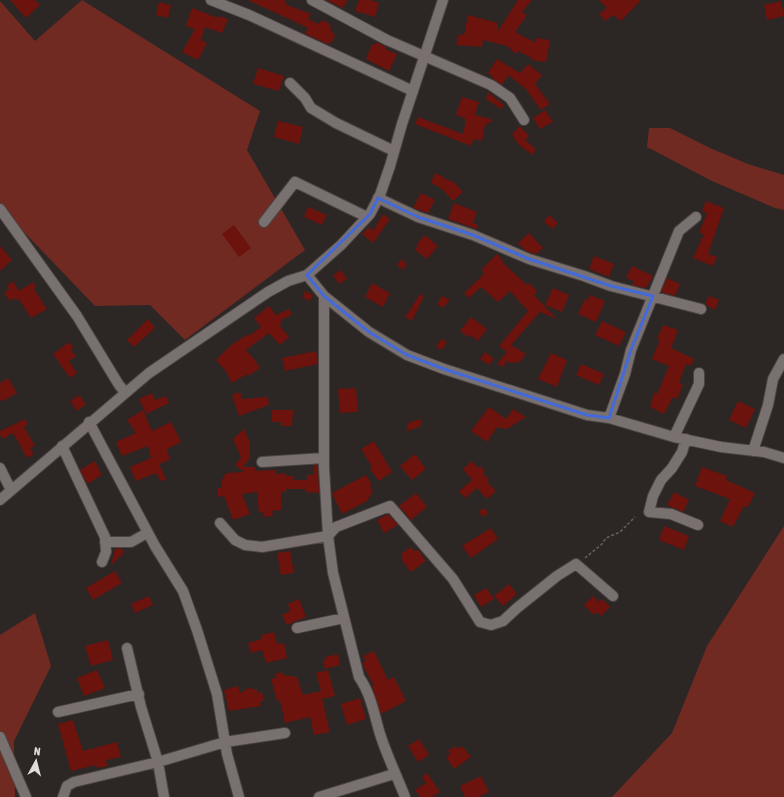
<svg xmlns="http://www.w3.org/2000/svg" width="784" height="797" font-family="'Asap Condensed',sans-serif">
  <style>
    .green { fill: #712a22 }
    .building { fill: #6c130e }
    .lines { fill: none; stroke-linecap: round; stroke-linejoin: round }
    .minor-casing { stroke: #4a4443; stroke-width: 12 }
    .tertiary-casing { stroke: #4a4443; stroke-width: 12 }
    .path { stroke: #66615f; stroke-width: 1.5; stroke-dasharray: 3 2; stroke-linecap: butt }
    .minor { stroke: #797170; stroke-width: 10 }
    .tertiary { stroke: #797170; stroke-width: 10 }
    .marked { fill: none; stroke: #446ad9; stroke-width: 3; stroke-linejoin: round }
  </style>
  <rect width="100%" height="100%" fill="#2c2624"/>
  <!-- green -->
  <path class="green" d="M82 0 260 111 247 150 305 250 185 340 150 305 95 306 0 207V1L35 41Z
    M649 128H670L710 148 748 164 784 175V210L775 208 712 181 647 147Z
    M784 526V797H612L672 733 707 646Z
    M35 613 51 666 14 741 15 797H0V635Z"/>
  <!-- building -->
  <path class="building" d="M10 0H35L40 5 26 18Z
    M248 0H286L285 3 287 5 311 14 308 19 319 24 322 20 330 24 331 31 335 35 333 41 328 44 305 34 308 28Z
    M326 0H347L343 8Z
    M359 0H370L379 3 375 17 355 11Z
    M518 0H532L522 12 527 15 515 32 536 43V38L550 40 546 62 531 60 532 58 518 51 516 54 507 46 483 40 482 47 456 45 459 34 464 35 468 15 498 23V31Z
    M599 0H641L621 21 613 15 605 21 599 14 607 8Z
    M781 1 784 16 767 20 764 5Z
    M159 2 171 5 168 18 156 15Z
    M192 8 218 18 219 16 228 19 222 33 205 27 201 40 207 43 198 60 182 52 195 29 186 26Z
    M377 42 386 47 385 49 397 54 389 71 366 59 372 44 375 45Z
    M497 59 520 73 528 64 542 75 535 84 550 104 541 110 525 88 508 75 502 85 492 78 493 77 488 73Z
    M258 68 284 76 279 91 253 84Z
    M488 92 504 105 501 109 486 99Z
    M462 97 479 102 475 115 494 120 485 125 482 141 474 139 471 146 415 124 418 117 463 134 466 119 456 115Z
    M545 110 553 122 540 129 533 118Z
    M278 121 303 127 299 144 274 137Z
    M520 126 529 136 525 140 536 149 532 155 518 144 512 134Z
    M435 173 444 177 443 178 454 182 463 192 453 201 441 188 431 183Z
    M421 193 435 200 428 213 413 208Z
    M706 201 724 208 708 254 717 257 713 266 693 258 704 234 699 233 707 213 702 211Z
    M454 203 477 212 473 223 478 225 477 229 448 219Z
    M308 207 327 215 322 225 304 217Z
    M383 214 390 219 373 243 362 234 369 227 373 231Z
    M549 215 558 223 553 229 544 222Z
    M234 225 251 248 239 257 222 234Z
    M529 233 543 248 536 254 526 251 518 243Z
    M425 235 438 246 427 259 415 250 418 246 416 245Z
    M0 246 12 260 0 271Z
    M497 254 503 261 502 262 527 285 529 283 537 291 534 295 557 319 540 312 511 345 526 354 520 362 511 363 506 361 504 367 497 364 507 352 499 346 528 311 510 291 498 302 481 287 469 298 464 293 481 277 484 272 481 270Z
    M594 256 614 264 609 277 589 269Z
    M401 259 407 264 403 270 397 265Z
    M632 266 653 276 646 288 632 285 634 281 626 278Z
    M341 270 347 279 339 284 333 275Z
    M667 278 680 284 675 296 661 292Z
    M13 281 19 291 33 282 36 287 34 289 47 309 31 318 19 299 17 300 15 298 10 301 4 293 9 289 7 286Z
    M372 283 390 293 383 307 365 297Z
    M553 288 569 295 562 312 545 305Z
    M305 291 313 295 310 301 302 297Z
    M420 294 424 296 412 321 405 317Z
    M590 295 605 301 596 322 578 314 585 299 588 300Z
    M442 296 450 300 443 308 437 304Z
    M709 296 719 300 715 310 705 304Z
    M269 306 276 315 289 309 292 315 281 320 282 322 279 325 289 337 280 345 269 333 246 350 255 360 260 368 248 376 247 374 232 383 225 370 216 360 230 346 248 334 249 336 261 327 254 318Z
    M471 317 487 329 478 341 470 335 468 337 460 331Z
    M148 319 155 328 134 347 127 340Z
    M602 321 626 332 619 346 595 335Z
    M663 325 678 330 671 348 694 359 691 366 686 364 679 383 683 385 677 399 673 397 664 414 650 407 654 393 657 394 669 366 652 359 660 340 657 339Z
    M441 339 447 342 442 350 436 347Z
    M69 342 74 348 71 350 76 356 69 361 77 373 70 378 53 354Z
    M316 351 318 364 285 371 282 358Z
    M485 352 494 359 489 365 480 359Z
    M551 353 567 360 557 387 538 379Z
    M581 364 604 374 599 385 576 375Z
    M8 378 17 393 3 401 0 400V383Z
    M356 388 358 412 340 413 338 389Z
    M240 392 242 399 268 397 269 405 239 416 232 395Z
    M152 393 155 400 166 396 169 403 146 414 139 399Z
    M79 395 86 404 77 411 70 401Z
    M738 401 755 409 746 428 729 420Z
    M489 407 506 419 513 409 526 417 507 429 497 427 487 442 471 431Z
    M143 410 152 431 171 422 181 442 167 449 170 460 159 464 166 479 160 481 156 473 136 481 130 467 151 458 148 446 122 456 116 442 136 433 127 420Z
    M272 410H293L292 426H281V422H272Z
    M25 419 28 424 24 427 35 446 30 448 34 454 27 458 13 433 3 439 0 435V431Z
    M422 419 420 427 406 431 409 422Z
    M244 429 250 443V458L243 467H255V471L275 470 276 474 286 473V476H293V480H307V475H313L314 465H318L319 493 306 492V489H286V492H281L282 510 272 511 273 516 264 517V512L259 513 257 492 242 494 250 514 233 520 224 496 218 497 217 488H222L221 481 226 473 244 472 235 465 241 457 233 439Z
    M374 441 392 472 379 481 370 469 372 467 361 449Z
    M415 454 426 469 412 480 400 466Z
    M95 461 102 475 87 484 80 470Z
    M472 461 478 468 480 466 485 471 483 473 489 480 487 482 496 491 487 499 477 488 465 498 459 491 472 480 463 469Z
    M702 467 727 476 726 480 755 493 748 507 744 506 733 527 720 521 730 499 695 486Z
    M366 475 372 485 370 486 373 491 367 501 342 514 332 493Z
    M674 492 689 500 683 512 667 505Z
    M416 493 427 507 411 520 399 506Z
    M485 508 488 514 482 517 479 511Z
    M388 514 398 525 384 533 377 520Z
    M664 526 689 536 684 550 659 540Z
    M491 528 498 539 471 558 462 546Z
    M411 547 414 551 418 550 426 561 411 572 401 559 403 557 401 554Z
    M121 548 124 553 111 565 115 549Z
    M290 551 294 573 281 575 277 553Z
    M115 571 122 583 93 600 86 588Z
    M509 584 517 594 503 606 494 596Z
    M486 588 494 599 481 607 474 595Z
    M149 596 153 605 135 613 131 604Z
    M593 596 599 602 602 599 610 607 601 616 597 612 594 615 584 605Z
    M299 599 306 617 287 625 282 615 290 611 288 604Z
    M274 632 277 644 284 643 287 658 266 663 262 650 251 653 248 643 262 639 261 635Z
    M108 640 113 660 91 666 85 646Z
    M374 651 388 680 394 677 406 701 381 714 372 686H374L362 663 366 661 363 656Z
    M338 654 340 665 325 669 323 660H326L325 657Z
    M97 670 105 688 84 696 77 678Z
    M328 670 335 696 322 699 330 732 314 735 310 717 285 723 280 700 277 701 271 679 276 678 275 674 282 672 283 675 297 677 303 695 321 691 316 673Z
    M238 686 240 693 249 688 258 690V693L262 692 264 701 260 702 261 706 229 711 224 690Z
    M360 698 366 719 347 725 341 704Z
    M73 720 83 751 117 742 121 757 106 760 108 766 97 768 96 765 71 771 58 724Z
    M419 739 429 755 418 762 408 746Z
    M455 746 458 749 462 746 471 757 454 769 446 757 450 754 448 751Z
    M427 773 440 792 432 797H420L415 790 426 783 422 777Z
    M481 776 489 792 479 797H465L460 786Z"/>
  <g class="lines">
    <defs>
      <path id="minor" d="M211 0 249 15 413 91
        M312 0 387 40 491 85 510 98 524 120
        M290 83 305 98 311 108 336 123 394 151
        M378 198 418 217 473 235 529 259 584 276 611 286 701 309
        M0 209 77 316 119 385 125 392
        M264 222 295 182 367 217
        M307 275 324 296 369 332 407 355 444 369 587 415 609 418 674 437 721 447 764 452 784 458
        M324 296V467L328 536 333 573 359 677C371 694 374 714 380 734 387 756 397 776 405 797
        M609 418 625 374 631 350 679 231 696 217
        M89 422 155 546 183 591 197 630 217 694 227 754 239 797
        M674 437 699 384V373
        M686 439 682 452 672 468 661 480 653 496 649 512 671 514 698 525
        M62 446 105 537 106 552 102 562
        M753 451 768 405 773 379 784 359
        M262 462 324 458
        M0 468 11 490
        M220 523 235 540 245 545 262 547 328 536 336 527 390 506 453 579 480 622 491 625 503 621 517 608 557 576 576 564 613 596
        M105 542H131L147 533
        M297 628 344 618
        M127 648 141 707 158 762 164 797
        M58 712 139 694
        M0 737 26 797
        M63 797 67 786 74 782 158 762 225 742 285 733
        M319 797 394 774"/>
      <path id="tertiary" d="M0 500 149 373 268 292 288 281 307 275 341 245 370 214 380 195 390 166 402 124 443 0"/>
    </defs>
    <!-- minor casing -->
    <use href="#minor" class="minor-casing"/>
    <!-- tertiary casing -->
    <use href="#tertiary" class="tertiary-casing"/>
    <!-- path -->
    <path class="path" d="M585 558 602 544 606 538 620 532 635 517"/>
    <!-- minor -->
    <use href="#minor" class="minor"/>
    <!-- tertiary -->
    <use href="#tertiary" class="tertiary"/>
  </g>
  <!-- marked area -->
  <path class="marked" d="M378 198 418 217 473 235 529 259 611 286 653 296 631 350 609 418 587 415 444 369 407 355 369 332 324 296 307 275 370 214Z"/>
  <!-- north arrow -->
  <g transform="translate(36 761) rotate(7)" stroke="#2c2624" stroke-width="3" paint-order="stroke">
  <path d="M0-3L7 15L0 10L-7 15Z" fill="#e0dcdb"/>
  <text y="-6" font-size="11" font-weight="bold" text-anchor="middle" fill="#e0dcdb">N</text>
  </g>
</svg>
